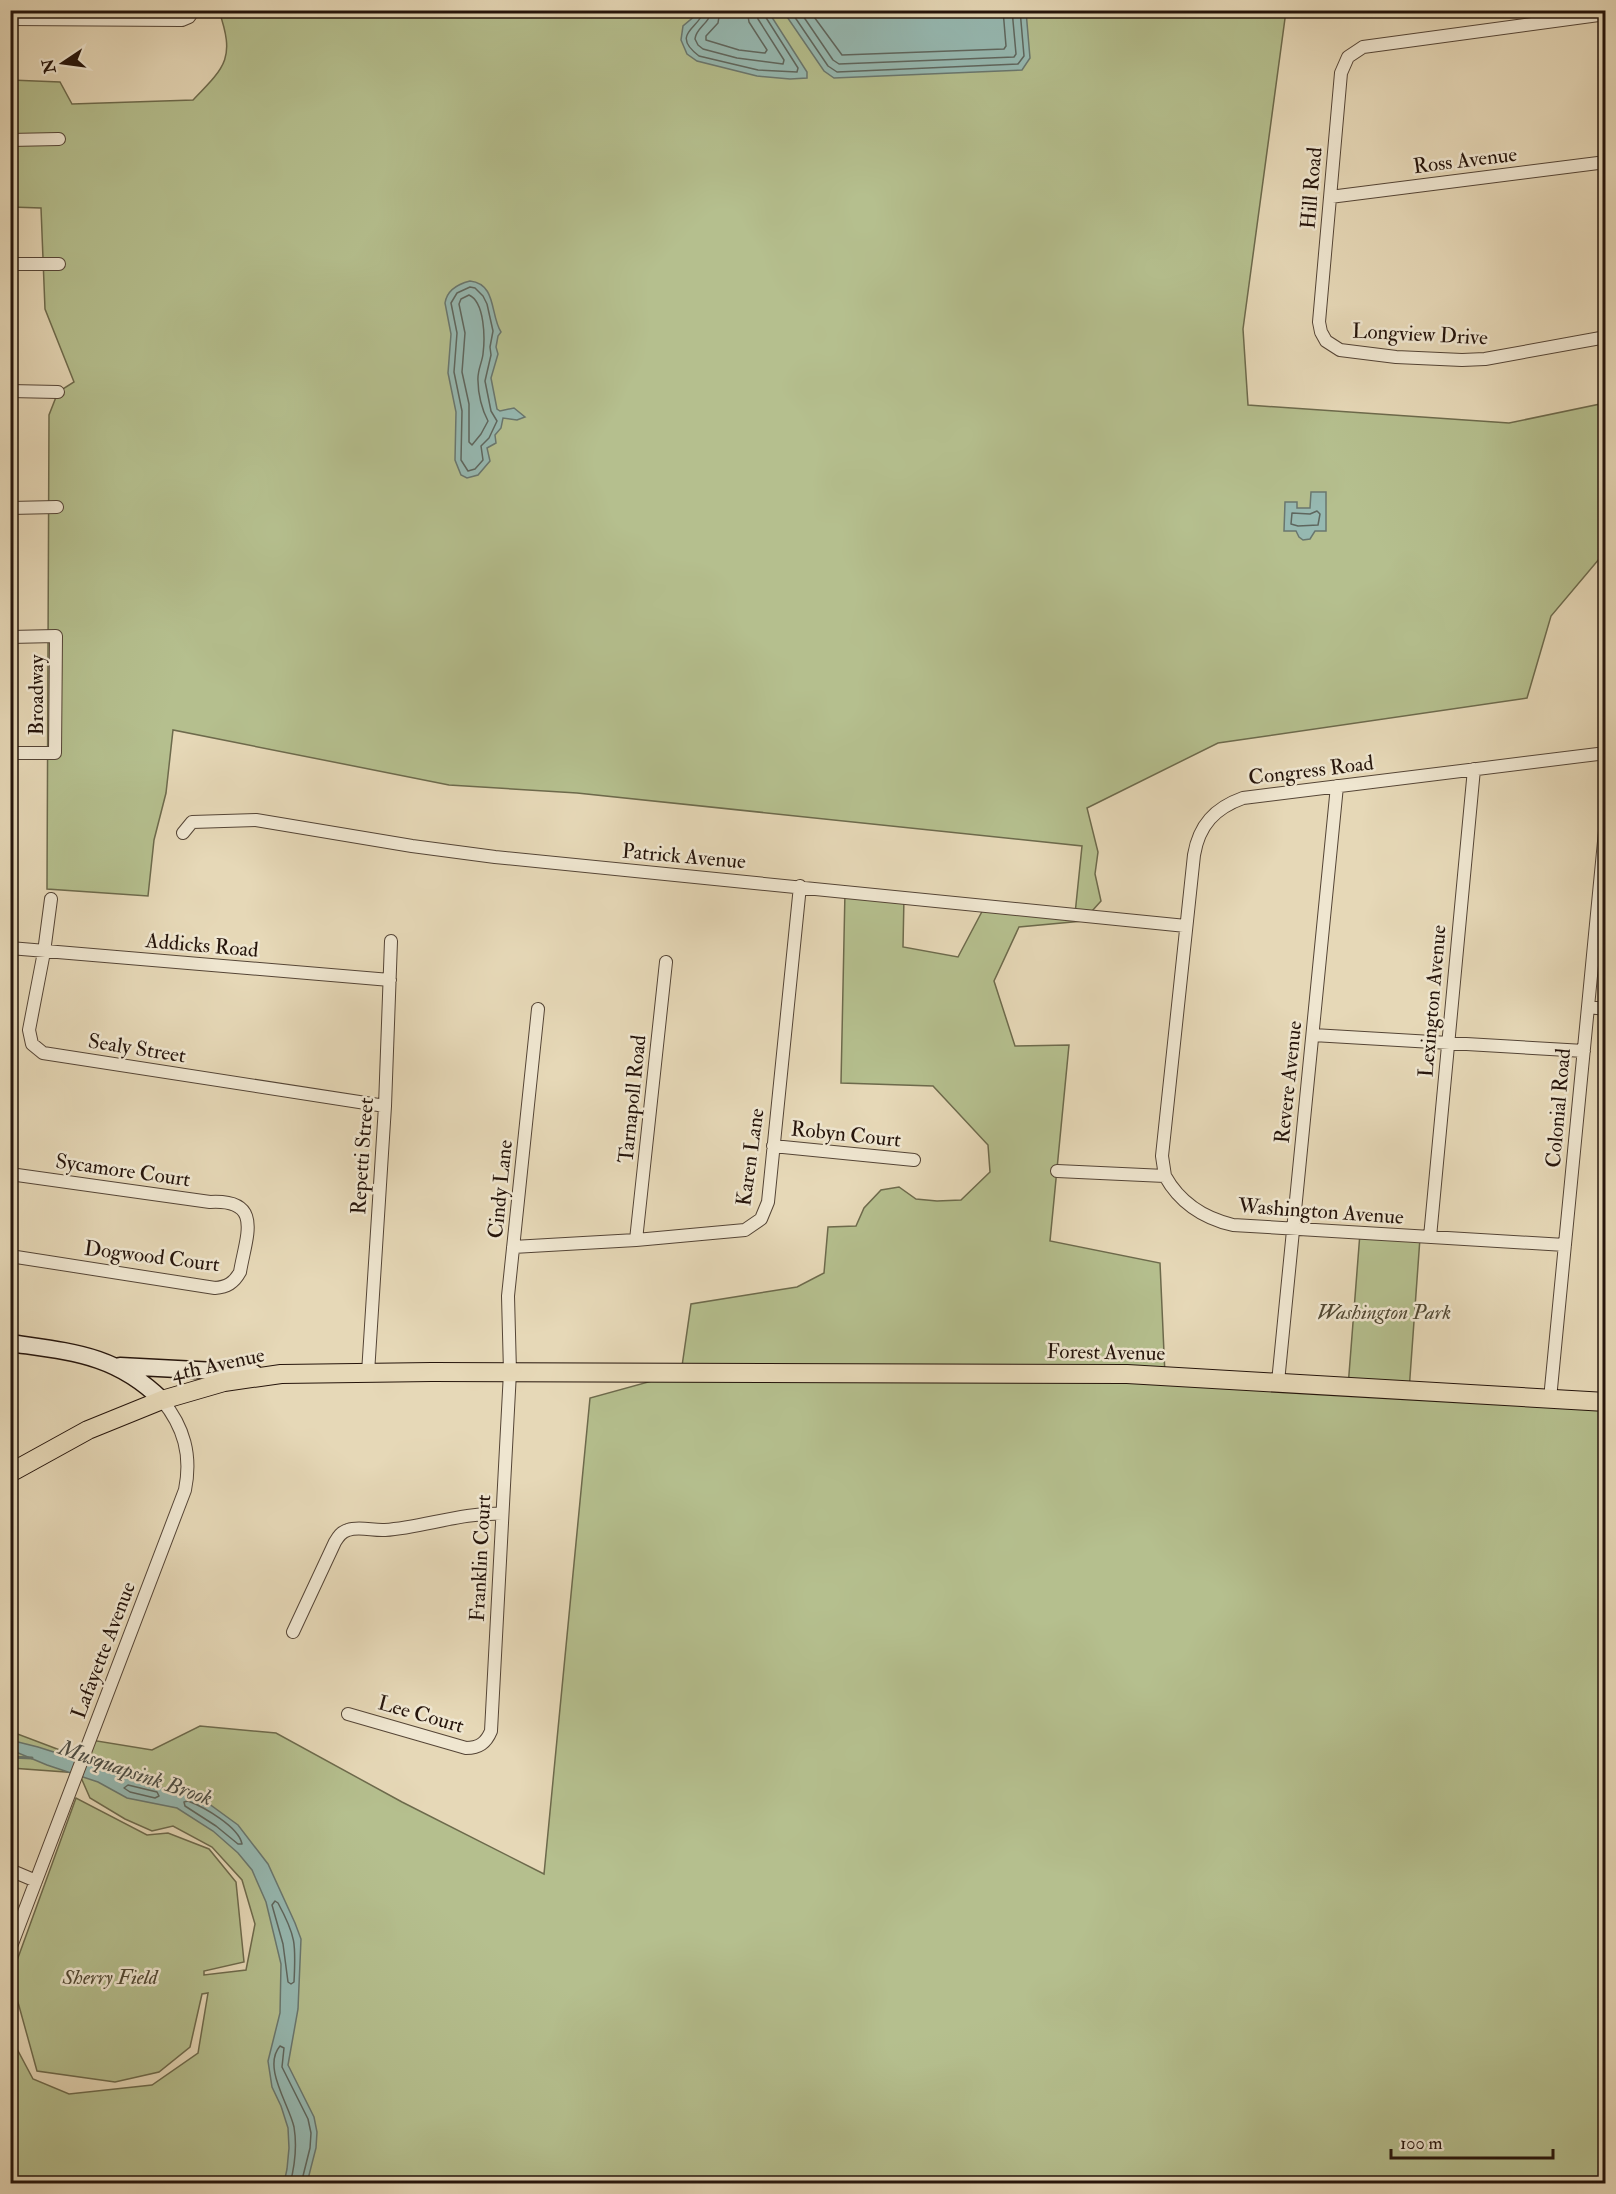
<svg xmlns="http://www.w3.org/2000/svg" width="1616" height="2194" font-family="'IM FELL Double Pica',serif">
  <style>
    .green { fill: #b5bf8e; stroke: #6d6a4c; stroke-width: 1.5 }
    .water { fill: #96b9b2; stroke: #69776f; stroke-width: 1.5 }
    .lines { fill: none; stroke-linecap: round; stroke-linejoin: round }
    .shore { stroke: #5e665e; stroke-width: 1.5 }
    .stream { stroke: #69776f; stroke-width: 3 }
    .minor-casing { stroke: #554536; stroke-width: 14 }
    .secondary-casing { stroke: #25140b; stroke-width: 19 }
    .primary-casing { stroke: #25140b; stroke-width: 20 }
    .minor { stroke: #efe6d0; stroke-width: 12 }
    .secondary { stroke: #efe6d0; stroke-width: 16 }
    .primary { stroke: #e6d8b7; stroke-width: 18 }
    .labels { text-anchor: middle; stroke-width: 5; stroke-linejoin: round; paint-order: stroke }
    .street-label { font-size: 21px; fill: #25140b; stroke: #efe6d0 }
    .park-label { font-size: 21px; font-style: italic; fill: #504732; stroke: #efe6d0 }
    .water-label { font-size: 22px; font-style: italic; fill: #4d4e45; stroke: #efe6d0 }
  </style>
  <rect width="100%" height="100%" fill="#e6d8b7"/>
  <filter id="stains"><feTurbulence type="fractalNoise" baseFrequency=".00333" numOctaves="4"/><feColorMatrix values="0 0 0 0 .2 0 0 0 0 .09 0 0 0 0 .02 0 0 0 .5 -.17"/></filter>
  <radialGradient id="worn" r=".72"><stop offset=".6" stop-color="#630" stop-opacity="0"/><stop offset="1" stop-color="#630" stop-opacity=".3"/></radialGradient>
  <!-- green -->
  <path class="green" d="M219 11H1286L1243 329 1248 405 1509 423 1605 403V552L1551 616 1527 698 1218 743 1087 808 1098 852 1095 874 1101 901 1083 921 1019 927 994 981 1015 1046 1069 1045 1050 1241 1160 1263 1165 1375 1348 1387 1360 1233 1420 1238 1409 1391 1605 1402V2183H11L10 2018 16 2047 33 2079 69 2094 152 2085 198 2053 208 1993 202 1994 190 2047 159 2072 115 2082 37 2071 11 1977 76 1798 147 1835 168 1833 209 1849 236 1882 244 1962 204 1971V1975L246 1970 255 1924 242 1880 212 1847 173 1826 152 1831 125 1819 90 1798 79 1773 11 1768V1734L15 1733 81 1758 91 1740 152 1750 200 1726 276 1733 402 1802 544 1874 590 1398 681 1373 691 1304 797 1287 824 1273 828 1227 856 1226 864 1208 881 1190 899 1187 916 1199 937 1201 961 1200 990 1172 988 1145 933 1086 841 1083 845 891 904 896 903 947 958 957 986 904 1075 914 1082 846 577 793 449 785 173 730 166 793 154 840 148 896 47 889 49 415 58 392 74 382 45 309 41 208 11 207V80L60 82 72 104 193 100C226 66 235 58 219 11Z"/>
  <!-- water -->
  <path class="water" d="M702 10 768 11 807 72V78L790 79 757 76 697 61 687 54 681 40 683 26Z
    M783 11H1026L1030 58 1022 70 834 78 824 71Z
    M470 281C497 284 490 315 501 332L498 336 496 347 498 354 491 378 497 409 500 411 514 408 525 417 517 420 503 418 501 428 495 435 496 443 487 448 490 461 478 475 467 478 461 475 455 460 456 412 448 373 451 334 445 303C447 290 458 284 470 281Z
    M1311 492H1326V531H1315L1310 539 1303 540 1299 537 1296 531H1284L1285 502H1297V508H1310Z
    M10 1740 38 1747 98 1766 120 1776 185 1794 205 1801 238 1825 268 1864 295 1923 301 1939 298 2009 288 2065 314 2117 317 2132 316 2148 307 2183H284L287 2169 289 2148 288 2128 281 2106 272 2087 268 2061 280 2013 281 1964 266 1902 252 1870 238 1853 213 1831 177 1808 127 1798 98 1782 47 1765 11 1750Z"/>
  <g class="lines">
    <!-- shore -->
    <path class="shore" d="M704 10C701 28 669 33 699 56L758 70 797 72 798 68 765 16 764 10
      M711 10C710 24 696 27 695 39L698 45 703 49 737 58 783 64 784 60 758 19 756 10
      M720 10 718 23 706 36V40L739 50 765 53 767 50 749 22 747 10
      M790 10 828 66 837 72 1018 64 1024 56 1020 10
      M799 10 833 60 839 64 1014 57 1016 54 1012 10
      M809 10 842 55 1004 49 1006 46 1003 10
      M470 287 475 288 483 296 487 304 493 331 490 347 491 355 485 381 491 411 497 421 489 438 481 446 483 460 475 469 468 471 461 460 462 411 454 372 457 333 451 303 457 293Z
      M469 295C485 302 485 339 483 354 482 363 477 371 478 381 478 394 482 410 488 421L481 434 472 445 469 442V404L462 372 465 333 459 304 461 299Z
      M1317 511 1320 514 1318 525 1298 526 1291 524 1292 513 1310 514Z
      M128 1785 157 1792 159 1796 155 1798 130 1792 124 1788Z
      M188 1801C204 1807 239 1827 242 1844H238L216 1826 185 1806 184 1802Z
      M275 1901 278 1903C296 1936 296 1944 294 1982L291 1984 288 1982 283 1944 272 1905Z
      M290 2184C295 2165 297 2145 294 2127 289 2104 262 2067 280 2046L284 2048 282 2067 308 2119 311 2133 310 2148 301 2184"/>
    <!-- stream -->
    <path class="stream" d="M10 1757 32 1758"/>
    <defs>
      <path id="minor" d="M1606 14 1363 47 1348 57 1341 73 1319 322 1321 332 1326 341 1340 350 1396 357 1462 360 1485 359 1606 337
        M10 19 182 20 189 17 194 10
        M10 140 59 139
        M1330 197 1606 162
        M10 264H59
        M10 391 58 392
        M10 508 57 507
        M10 637 56 636 55 753H10
        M183 833 192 822 256 820 412 846 495 857 1186 926
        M51 899 44 952 29 1030 32 1044 43 1053 385 1106
        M10 948 390 980
        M1588 1007 1606 1009
        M1313 1035 1584 1051
        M773 1146 914 1160
        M1057 1171 1165 1176C1180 1203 1203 1218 1233 1225L1565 1245
        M10 1174 210 1202C264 1199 246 1236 240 1272 234 1283 227 1287 215 1288L10 1256
        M1165 1176 1162 1156 1194 855C1199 825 1215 808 1243 798L1606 753
        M1430 1237 1474 769
        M636 1240 666 962
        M513 1247 636 1240 745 1230 761 1219 768 1202 800 886
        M368 1373 385 1106 391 941
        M1278 1382 1337 786
        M1550 1399 1606 821
        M293 1632 335 1542C338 1537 341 1532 348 1530 359 1526 374 1531 385 1530 425 1527 462 1512 502 1514
        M348 1714 466 1748C479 1748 486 1743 491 1731L510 1372 508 1296 538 1009
        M10 1870 36 1881
        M10 1949 185 1490C192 1455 184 1427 162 1400"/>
      <path id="secondary" d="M10 1343C71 1352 115 1354 162 1400
        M120 1366 254 1373"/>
      <path id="primary" d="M10 1473 88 1430 162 1400 224 1382 281 1374 432 1372 1127 1374 1606 1402"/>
    </defs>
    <!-- minor casing -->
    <use href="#minor" class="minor-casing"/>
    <!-- secondary casing -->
    <use href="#secondary" class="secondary-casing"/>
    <!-- primary casing -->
    <use href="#primary" class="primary-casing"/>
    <!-- minor -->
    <use href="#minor" class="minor"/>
    <!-- secondary -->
    <use href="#secondary" class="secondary"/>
    <!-- primary -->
    <use href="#primary" class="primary"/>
  </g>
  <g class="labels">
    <!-- street labels -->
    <g class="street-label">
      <text transform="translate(1465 160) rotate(-7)" y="7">Ross Avenue</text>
      <text transform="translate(1311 188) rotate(-85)" y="7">Hill Road</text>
      <text transform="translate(1420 334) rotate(3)" y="7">Longview Drive</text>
      <text transform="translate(36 695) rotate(-90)" y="7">Broadway</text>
      <text transform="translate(1311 770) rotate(-7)" y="7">Congress Road</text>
      <text transform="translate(684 856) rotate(5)" y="7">Patrick Avenue</text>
      <text transform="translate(202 945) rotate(5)" y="7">Addicks Road</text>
      <text transform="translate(1432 1001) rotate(-85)" y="7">Lexington Avenue</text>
      <text transform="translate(137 1048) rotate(9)" y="7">Sealy Street</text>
      <text transform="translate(1288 1082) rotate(-84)" y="7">Revere Avenue</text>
      <text transform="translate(632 1099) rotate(-84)" y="7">Tarnapoll Road</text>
      <text transform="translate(1558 1108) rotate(-85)" y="7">Colonial Road</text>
      <text transform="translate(846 1134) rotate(6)" y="7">Robyn Court</text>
      <text transform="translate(362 1156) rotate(-86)" y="7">Repetti Street</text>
      <text transform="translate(750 1157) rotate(-82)" y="7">Karen Lane</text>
      <text transform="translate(123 1170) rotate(8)" y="7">Sycamore Court</text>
      <text transform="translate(500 1189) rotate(-84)" y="7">Cindy Lane</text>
      <text transform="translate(1321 1211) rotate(4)" y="7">Washington Avenue</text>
      <text transform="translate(152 1256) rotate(7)" y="7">Dogwood Court</text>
      <text transform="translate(1106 1352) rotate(1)" y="7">Forest Avenue</text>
      <text transform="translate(218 1364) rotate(-12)" y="7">4th Avenue</text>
      <text transform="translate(480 1558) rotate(-87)" y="7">Franklin Court</text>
      <text transform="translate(103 1650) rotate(-69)" y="7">Lafayette Avenue</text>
      <text transform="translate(421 1714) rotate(16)" y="7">Lee Court</text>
    </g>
    <!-- park labels -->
    <g class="park-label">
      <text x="1384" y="1319">Washington Park</text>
      <text x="110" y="1984">Sherry Field</text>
    </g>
    <!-- water labels -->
    <g class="water-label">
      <text transform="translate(136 1772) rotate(19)" y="8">Musquapsink Brook</text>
    </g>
  </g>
  <!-- margin -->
  <rect width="1616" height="2194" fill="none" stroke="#e6d8b7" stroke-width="36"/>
  <rect x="12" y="12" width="1592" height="2170" fill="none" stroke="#25140b" stroke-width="3"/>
  <rect x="18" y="18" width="1580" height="2158" fill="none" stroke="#25140b" stroke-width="1.5"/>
  <!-- north arrow -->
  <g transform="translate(63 63) rotate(257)" stroke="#efe6d0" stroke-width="4.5" paint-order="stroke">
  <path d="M0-4.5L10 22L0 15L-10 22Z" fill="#25140b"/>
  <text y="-9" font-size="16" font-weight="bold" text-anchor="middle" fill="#25140b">N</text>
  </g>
  <!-- scale -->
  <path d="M1391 2149v9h162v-9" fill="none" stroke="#25140b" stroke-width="3"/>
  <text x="1400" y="2149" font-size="18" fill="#25140b" stroke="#efe6d0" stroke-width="4.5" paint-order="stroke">100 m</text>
  <rect width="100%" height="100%" filter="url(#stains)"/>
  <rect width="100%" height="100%" fill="url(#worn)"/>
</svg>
